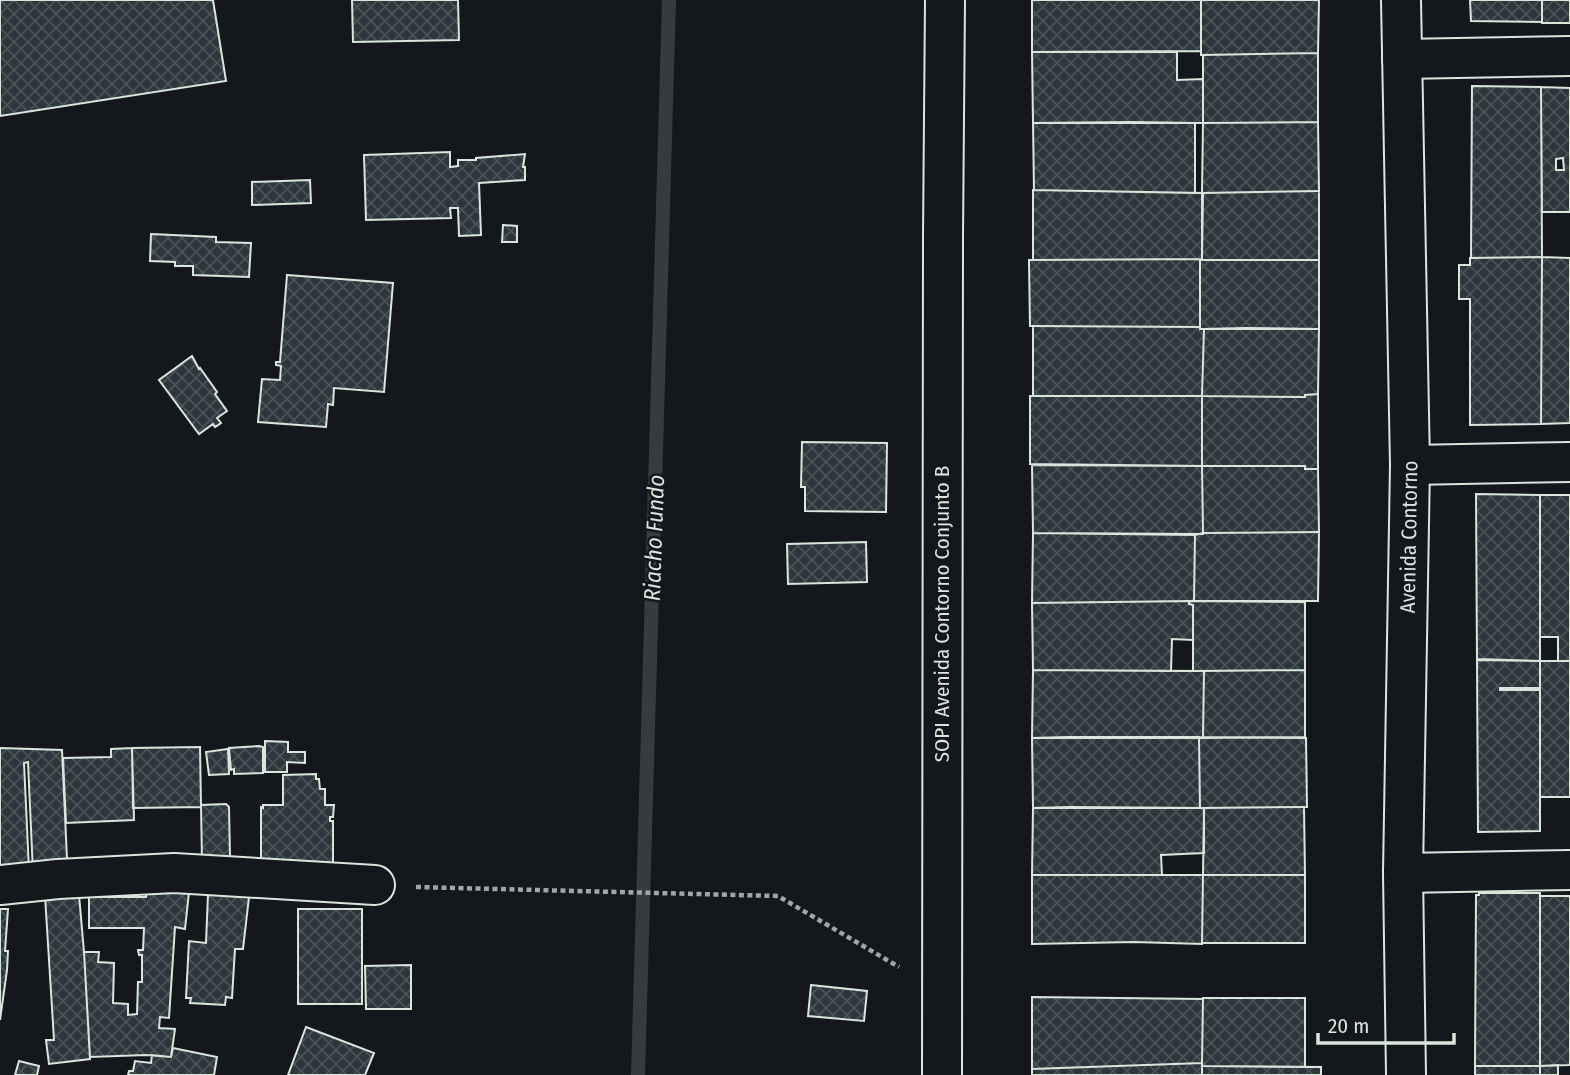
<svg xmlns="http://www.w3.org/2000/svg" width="1570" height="1075" font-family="'Fira Sans Condensed',sans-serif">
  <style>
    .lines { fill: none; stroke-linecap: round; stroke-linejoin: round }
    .stream { stroke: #363b3e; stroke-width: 14 }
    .building { fill: url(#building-cross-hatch); stroke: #d8e6dc; stroke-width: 2; fill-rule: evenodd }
    .minor-casing { stroke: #d8e6dc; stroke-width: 42 }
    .tertiary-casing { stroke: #d8e6dc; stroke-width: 42 }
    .path { stroke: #9da8a2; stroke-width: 4.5; stroke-dasharray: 5 3.5; stroke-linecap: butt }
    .minor { stroke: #14181c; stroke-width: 38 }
    .tertiary { stroke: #14181c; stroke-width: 38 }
    .labels { text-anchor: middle; stroke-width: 5; stroke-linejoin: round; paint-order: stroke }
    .street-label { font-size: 21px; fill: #d8e6dc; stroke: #14181c }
    .water-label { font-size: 23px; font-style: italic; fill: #d8e6dc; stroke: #14181c }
  </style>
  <defs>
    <pattern id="building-cross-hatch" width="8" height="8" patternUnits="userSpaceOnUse" patternTransform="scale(1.75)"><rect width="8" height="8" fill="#2c363c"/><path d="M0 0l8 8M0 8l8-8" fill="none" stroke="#4a5358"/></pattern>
  </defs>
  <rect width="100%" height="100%" fill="#14181c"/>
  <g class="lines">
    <!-- stream -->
    <path class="stream" d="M638 1075 669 0"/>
  </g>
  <!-- building -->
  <path class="building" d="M0 0H213L226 81 0 116Z
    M352 0H458L459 40 353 42Z
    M1032 0H1201V51L1032 52Z
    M1201 0H1319L1318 53 1201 55Z
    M1470 0H1542V22L1471 21Z
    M1542 0H1570V23H1542Z
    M1032 52H1177V80L1203 79V123H1033Z
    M1318 53V122L1203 123V55Z
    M1472 86 1541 87 1542 257 1471 258Z
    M1541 87 1570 88V212H1542ZM1563 158 1564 170H1556V159Z
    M1132 122 1195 123V193L1034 190 1033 123Z
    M1318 122 1319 191 1202 193 1203 123Z
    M450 152V167L458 166V160H476V158L525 154 523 167H525V180L479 183 481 235 459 236 458 208H450L451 218 366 220 364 155Z
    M310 180 311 203 252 205V182Z
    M1033 190 1202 193V259L1033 260Z
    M1319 191V260H1202L1203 193Z
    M503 225 517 226V242H502Z
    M151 234 216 237V242L251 243 249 277 193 275V266H175V262L150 261Z
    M1542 257 1570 258V423L1541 424Z
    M1542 257 1541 424 1470 425V299H1459V265H1470V258Z
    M1202 259 1200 260V327L1030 326 1029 260Z
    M1200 260H1319V329H1200Z
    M287 275 393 283 384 392 334 388 333 405 328 404 326 427 258 422 262 379 280 380 281 366 276 365V362H280Z
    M1033 326 1200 327V329H1204L1202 396H1033Z
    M1245 328 1319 329 1318 394 1305 395V397L1202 396 1204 329Z
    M192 356 199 369 200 368 217 392 215 394 227 411 217 418 221 423 215 427 213 424 199 434 159 380Z
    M1318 394V469H1305V466H1202V396L1305 397V395Z
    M1030 396H1202V466L1030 464Z
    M802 442 887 443 886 512 805 511V487H801Z
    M1032 465 1202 466 1203 534 1033 533Z
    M1202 466H1305V469H1318L1319 532 1203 533Z
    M1476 494 1540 495V661L1477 659Z
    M1540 495H1570V661H1558V637H1540Z
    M1319 532 1318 601H1194L1195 535 1203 533Z
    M1033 533 1195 535 1194 601 1032 603Z
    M866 542 867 582 788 584 787 544Z
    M1189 601 1305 602V670L1193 671V605L1189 604Z
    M1189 601V604L1193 605V640L1172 639 1171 671 1033 670 1032 603Z
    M1477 660 1540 661V688H1500V690H1540V831L1478 832Z
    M1540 661H1570V797H1540Z
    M1033 670 1204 671 1203 738H1032Z
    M1305 670V737L1203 738 1204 671Z
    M1068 737H1199L1200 808H1033L1032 738Z
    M1199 737 1306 738 1307 807 1200 808Z
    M265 741 288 742V752H305V763L287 762V772H265Z
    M259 746 263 747V773L234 774V769L231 770 229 748Z
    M200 747 201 807 133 808 132 748Z
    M0 748 62 750 67 859H60V872L33 873 28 762 24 763 29 870 0 871Z
    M132 748 134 820 66 823 63 758 111 757V749Z
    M228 749 229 774 209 775 206 752Z
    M316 774V779H319L320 789H325V805H334L333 817H330V821H333V866L261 861V807L263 808V805H283V775Z
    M226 804 229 807 230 857 228 865 202 861 201 805Z
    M1069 807 1204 808V853L1161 855 1162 875H1032L1033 808Z
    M1304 807 1305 875H1203L1204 808Z
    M1032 875H1203L1202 944 1134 942 1032 944Z
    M1203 875H1305V943H1202Z
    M146 892H189L185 929 175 927 169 1018 160 1017 159 1028 175 1029 171 1057 146 1055 90 1057 84 952H99L98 962 114 963 113 1003 128 1004V1015L137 1014 138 982H142V955H139L138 950H143L144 928H89V897H146Z
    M1479 893H1540V1066H1475L1476 895H1479Z
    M208 894 249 897 243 949H235L232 998 226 997 225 1005 190 1003 191 998H186L189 941 206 943Z
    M79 895 84 952 90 1059 49 1064 46 1040H54L45 896Z
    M1540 896H1570V1065L1540 1066Z
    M0 909H8L5 951H8L7 970 0 1020Z
    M298 909H362V1004H298Z
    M411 965V1009H366L365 966Z
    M811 985 867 991 864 1021 808 1016Z
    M1032 997 1203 999 1202 1063 1032 1069Z
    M1203 998H1305V1067L1202 1066Z
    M306 1027 374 1053 365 1075H288Z
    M173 1048 217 1057 214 1075H128L129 1071H133L135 1061 151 1063 152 1055 171 1057Z
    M19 1061 39 1066 37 1075H15Z
    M1202 1063V1075H1032V1069Z
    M1558 1065V1075H1540V1066Z
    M1202 1066 1321 1067V1075H1202Z
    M1475 1066H1540V1075H1475Z"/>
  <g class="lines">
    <defs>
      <path id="minor" d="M1402 59 1570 56
        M1410 465 1570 462
        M1403 873 1570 870
        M0 885 58 879 174 873 375 885
        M942 1075 943 236 945 0"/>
      <path id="tertiary" d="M1401 0 1410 465 1403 873 1406 1075"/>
    </defs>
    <!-- minor casing -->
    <use href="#minor" class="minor-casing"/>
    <!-- tertiary casing -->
    <use href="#tertiary" class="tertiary-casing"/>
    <!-- path -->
    <path class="path" d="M416 887 778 896 899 967"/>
    <!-- minor -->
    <use href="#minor" class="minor"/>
    <!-- tertiary -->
    <use href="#tertiary" class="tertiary"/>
  </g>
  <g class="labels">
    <!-- street labels -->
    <g class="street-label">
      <text transform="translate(1409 537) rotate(-89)" y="7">Avenida Contorno</text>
      <text transform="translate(942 614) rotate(-90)" y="7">SOPI Avenida Contorno Conjunto B</text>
    </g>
    <!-- water labels -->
    <g class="water-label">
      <text transform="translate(654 538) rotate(-88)" y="8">Riacho Fundo</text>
    </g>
  </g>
  <!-- scale -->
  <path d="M1318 1033v10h136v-10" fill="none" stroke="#d8e6dc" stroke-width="3.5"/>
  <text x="1328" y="1033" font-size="21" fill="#d8e6dc" stroke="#14181c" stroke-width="5" paint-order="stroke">20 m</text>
</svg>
